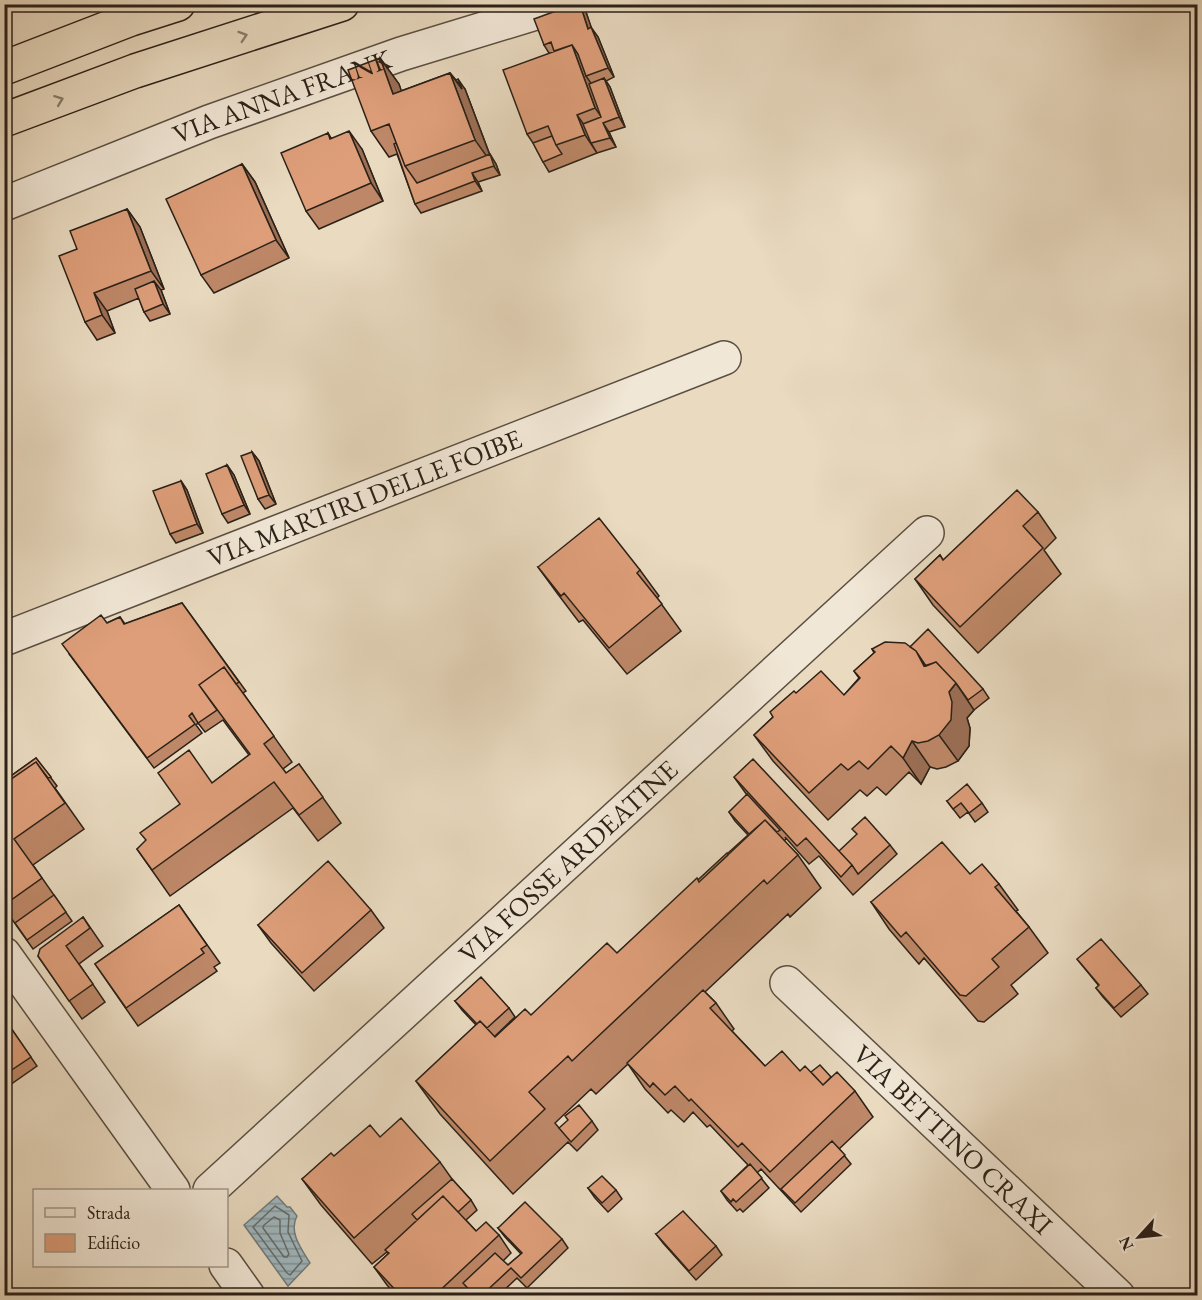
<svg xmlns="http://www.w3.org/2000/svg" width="1202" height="1300" font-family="'EB Garamond',serif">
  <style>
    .water { fill: url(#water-rules); stroke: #717b7c; stroke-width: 1.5 }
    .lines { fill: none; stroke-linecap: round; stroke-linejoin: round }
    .shore { stroke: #656c6b; stroke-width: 1.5 }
    .minor-casing { stroke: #5a4f42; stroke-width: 36 }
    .trunk-casing { stroke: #2b2118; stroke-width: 36 }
    .minor { stroke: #f1e7d6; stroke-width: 33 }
    .trunk { stroke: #e9dac0; stroke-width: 33 }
    .wall { fill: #be8868; stroke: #2b2118; stroke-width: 1.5 }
    .shaded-wall { fill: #9b6f55; stroke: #2b2118; stroke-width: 1.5 }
    .building { fill: #dd9e79; stroke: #2b2118; stroke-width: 1.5 }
    .oneway { stroke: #8a7e6c }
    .labels { text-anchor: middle; stroke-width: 6; stroke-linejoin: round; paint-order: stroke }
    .street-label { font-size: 27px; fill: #2b2118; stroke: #f1e7d6 }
  </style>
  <defs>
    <pattern id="water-rules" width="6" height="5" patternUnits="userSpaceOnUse" patternTransform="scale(1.5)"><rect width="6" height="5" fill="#9fb7be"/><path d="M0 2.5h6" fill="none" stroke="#829499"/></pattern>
  </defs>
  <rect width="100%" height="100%" fill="#e9dac0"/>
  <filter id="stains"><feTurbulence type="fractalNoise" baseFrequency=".00333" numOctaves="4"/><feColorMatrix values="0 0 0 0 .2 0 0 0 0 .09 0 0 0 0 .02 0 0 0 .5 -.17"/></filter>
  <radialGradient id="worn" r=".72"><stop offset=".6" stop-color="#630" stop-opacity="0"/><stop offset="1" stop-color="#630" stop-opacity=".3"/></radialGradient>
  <!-- water -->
  <path class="water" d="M277 1196 287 1207H290L297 1216C288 1232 302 1250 310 1263L288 1286 244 1225Z"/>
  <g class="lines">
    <!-- shore -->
    <path class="shore" d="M275 1206 289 1215 288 1232 302 1261 290 1275 287 1273 253 1227Z
      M274 1217 280 1220V1233L289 1254 287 1257H284L263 1228 264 1225Z"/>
    <defs>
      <g id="minor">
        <path id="s1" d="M4 204 209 122 401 54 565 4"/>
        <path id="s2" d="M4 639 724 358"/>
        <path d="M4 954 173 1190"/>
        <path id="s3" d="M787 983 1118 1296"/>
        <path id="s4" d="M210 1190 927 533"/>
        <path d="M226 1265 248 1296"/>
      </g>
      <path id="trunk" d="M4 68 131 19 178 4
        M4 120 135 71 342 4"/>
    </defs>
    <!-- minor casing -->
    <use href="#minor" class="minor-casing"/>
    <!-- trunk casing -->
    <use href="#trunk" class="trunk-casing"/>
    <!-- minor -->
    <use href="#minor" class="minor"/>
    <!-- trunk -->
    <use href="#trunk" class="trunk"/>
  </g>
  <!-- wall -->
  <path class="wall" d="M575 4H580L586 12 591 28 598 37 614 77 606 81 610 87 625 127 609 132 616 147 597 153 549 172 543 162 533 143 527 134 549 53 544 45Z
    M380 58 399 84 401 91 450 73 456 80 465 89 490 155 496 164 500 175 478 182 482 191 421 213 415 204 397 154 389 157 371 131Z
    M328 133 331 138 362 149 383 201 319 229 306 211Z
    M242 164 255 182 289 258 214 293 201 275Z
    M127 209 140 227 164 289 161 290 170 314 150 321 144 312 139 298 107 311 115 333 97 340 85 322 77 249Z
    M252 452 259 461 276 504 265 509 258 499Z
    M227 465 234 475 250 514 228 523 222 514Z
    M181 481 187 490 203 533 176 543 170 534Z
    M1038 512 1056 538 1044 550 1061 574 978 653 933 605 915 579 940 555 943 560Z
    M538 567 640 570 659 596 657 598 681 631 627 674 583 620 579 622 557 593Z
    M182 603 246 691 243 693 292 762 283 769 286 773 299 764 341 823 318 841 293 808 170 896 137 849 212 783 249 755 223 720 205 732 198 723 196 725 202 733 154 768 69 654 107 623 120 617 125 624Z
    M910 647 983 689 989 698 974 710 967 718 970 728 969 746 958 761 946 767 937 769 930 767 921 784 909 772 886 795 877 787 867 796 860 790 828 820 773 761 754 735 773 717 796 693 844 695 859 678 854 671 874 653 872 649Z
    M36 758 57 786 55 788 84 829 33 865 72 921 33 949 4 908V781Z
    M734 777 839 851 890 845 897 854 853 895 819 856 809 864 785 837 786 839 784 841 798 855 821 888 790 917 788 914 705 992 716 1003 734 1029 732 1031 765 1066 811 1072 831 1077 855 1091 873 1117 839 1149 851 1164 801 1212 761 1169 757 1173 769 1188 743 1212 740 1209 737 1211 727 1200 721 1191 748 1165 710 1125 707 1127 693 1112 684 1122 671 1110 668 1113 645 1089 628 1064 596 1094 591 1089 555 1123 559 1128 592 1121 598 1130 577 1151 568 1142 513 1194 440 1114 416 1081 476 1025 462 1010 455 1001 509 1008 515 1017 495 1036V1037L531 1015 617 953 748 835 735 821 729 812 747 795Z
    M947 801 982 803 988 812 975 822 968 812 960 818Z
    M970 874 999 884 1018 910 1016 911 1029 927 1048 953 1011 985 1018 994 984 1022 978 1021 924 958 919 964 889 929 871 902Z
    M179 905 220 963 214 967 217 971 138 1026 95 964Z
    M371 910 384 928 314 991 271 943 258 925Z
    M83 917 103 946 79 964 105 1002 82 1019 38 956Z
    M1077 959 1141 985 1148 994 1121 1017 1103 997 1096 988 1099 986Z
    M4 1018 37 1066 4 1089Z
    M380 1137 440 1162 452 1179 471 1200 477 1210 466 1220 476 1231 499 1235 511 1253 503 1261 508 1265 521 1254 505 1237 498 1228 562 1239 568 1248 527 1288 517 1278 498 1296H472L469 1292 466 1296H397L387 1285 374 1267 388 1254 387 1252 372 1264 321 1205 302 1179 334 1156Z
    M588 1188 616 1190 622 1199 608 1212 595 1198Z
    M656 1234 716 1246 722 1255 696 1280 663 1243Z"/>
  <!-- shaded-wall -->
  <path class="shaded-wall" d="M580 4 586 12 595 38 588 29Z
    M591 27 598 37 614 77 608 68Z
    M572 45 585 63 586 76 593 86 605 122 595 108Z
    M380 58 399 84 408 110 393 94Z
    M450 73 462 89 458 79 465 89 492 161 490 154 496 164 500 175 475 140Z
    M604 78 610 87 625 127 619 117Z
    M577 115 590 133 591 143 597 153 585 135Z
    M603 123 609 132 616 147 610 138Z
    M349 131 362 149 383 201 371 183Z
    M242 164 255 182 289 258 276 240Z
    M472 173 478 182 482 191 475 181Z
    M127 209 140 227 164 289 151 271Z
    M154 281 161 290 170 314 163 304Z
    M94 293 107 311 115 333 102 315Z
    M252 452 259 461 276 504 269 495Z
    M227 465 234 475 250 514 244 505Z
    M181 481 187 490 203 533 197 524Z
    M956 683 974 710 967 718 970 728 969 746 958 761 939 735 949 692Z
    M912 741 930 767 921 784 903 758Z"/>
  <!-- building -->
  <path class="building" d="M575 4H580L588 29 591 27 608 68 586 76 578 54 572 45 554 51 551 42 544 45 534 19Z
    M572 45 595 108 577 115 585 135 556 145 548 126 527 134 503 70Z
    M380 58 393 94 450 73 475 140 405 166 389 124 371 131 348 70Z
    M604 78 619 117 603 123 610 138 591 143 583 124 601 117 589 84Z
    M458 79 462 89 456 80Z
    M349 131 371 183 306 211 281 153 328 133 330 139Z
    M552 136 556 145 562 154 543 162 533 143Z
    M396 143 405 166 417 183 490 154 494 166 472 173 475 181 415 204 394 144Z
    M242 164 276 240 201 275 166 199Z
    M127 209 151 271 94 293 102 315 85 322 59 256 77 249 70 231Z
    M154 281 163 304 144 312 135 289Z
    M252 452 269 495 258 499 241 456Z
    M227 465 244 505 222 514 206 474Z
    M181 481 197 524 170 534 153 491Z
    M1017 490 1038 512 1023 526 1043 548 960 627 915 579 940 555 943 560Z
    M599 518 640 570 637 573 662 604 609 648 564 593 561 596 538 567Z
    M182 603 239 682 236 684 224 667 199 685 217 710 198 723 192 713 189 716 195 724 147 758 62 644 101 615 107 623 120 617 124 624Z
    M928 629 983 689 968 700 956 683 936 662 926 666 916 651 910 647Z
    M885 642 905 643 916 651 924 666 936 662 956 683 949 692 952 702 951 720 939 735 928 741 918 743 912 741 903 758 891 746 868 769 859 761 848 770 841 764 809 793 754 735 773 717 770 712 794 691 796 693 821 671 844 695 860 678 854 671 875 652 872 649Z
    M224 667 274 736 264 744 286 773 299 764 323 797 299 815 274 782 152 870 137 849 146 840 140 833 180 804 158 773 189 750 212 783 250 754 199 685Z
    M36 758 51 777 48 778 36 762 4 784V781Z
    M753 759 852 865 841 877 806 838 797 846 734 777Z
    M36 762 65 803 14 839 42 878 4 905V784Z
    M967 784 982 803 969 813 961 803 953 809 947 801Z
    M747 794 780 830 777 832 765 820 749 834 729 812Z
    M865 817 890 845 858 874 852 865 839 851 857 834 852 829Z
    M765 820 798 855 767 884 764 880 572 1061 568 1056 529 1092 545 1109 490 1161 416 1081 480 1021 495 1037 525 1009 531 1015 607 943 617 953 697 878 699 882Z
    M942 842 970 874 982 864 999 884 995 887 1029 927 992 959 999 967 966 996 960 995 906 932 901 937 871 902Z
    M727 853 728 855 699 882 698 880Z
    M328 861 371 910 302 973 258 925Z
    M54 895 66 912 27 940 15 923Z
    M179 905 207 945 201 949 204 953 126 1008 95 964Z
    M83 917 90 928 66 946 93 984 69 1001 38 956 40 949Z
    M1101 939 1141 985 1114 1008 1096 988 1099 985 1077 959Z
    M481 977 509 1008 487 1028 480 1021 477 1024 455 1001Z
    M703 990 716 1003 710 1008 765 1066 782 1051 800 1071 805 1066 823 1085 837 1072 855 1091 770 1172 742 1143 738 1147 691 1099 689 1101 675 1086 665 1095 653 1083 650 1087 627 1063Z
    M4 1018 31 1057 4 1075Z
    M820 1065 831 1077 823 1085 811 1072Z
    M579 1105 592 1121 571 1142 559 1128 568 1120 565 1116Z
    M401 1118 440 1162 354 1238 302 1179 331 1153 334 1156 370 1125 380 1137Z
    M832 1141 845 1155 795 1203 781 1189Z
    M750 1164 762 1178 736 1202 733 1199 731 1202 721 1191Z
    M602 1176 616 1190 602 1203 588 1188Z
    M452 1179 471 1200 458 1212 443 1196 417 1220 412 1214Z
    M443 1196 476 1231 486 1222 499 1235 434 1296H401L374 1267 389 1253 385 1250Z
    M525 1202 562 1239 521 1278 511 1268 481 1296H475L463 1283 495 1253 508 1265 522 1253 498 1228Z
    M683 1211 716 1246 689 1271 656 1234Z"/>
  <!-- one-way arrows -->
  <defs><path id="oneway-chevron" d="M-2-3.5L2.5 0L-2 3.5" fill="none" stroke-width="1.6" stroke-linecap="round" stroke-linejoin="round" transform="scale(1.5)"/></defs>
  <g class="oneway">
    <use href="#oneway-chevron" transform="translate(243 36) rotate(-18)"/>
    <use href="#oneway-chevron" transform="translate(59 100) rotate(-21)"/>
  </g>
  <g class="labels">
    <!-- street labels -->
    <g class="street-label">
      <text dy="9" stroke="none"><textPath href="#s1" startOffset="298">VIA ANNA FRANK</textPath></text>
      <text dy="9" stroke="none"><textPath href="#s2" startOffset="387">VIA MARTIRI DELLE FOIBE</textPath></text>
      <text dy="9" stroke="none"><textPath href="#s4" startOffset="486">VIA FOSSE ARDEATINE</textPath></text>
      <text dy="9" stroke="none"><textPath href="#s3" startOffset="228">VIA BETTINO CRAXI</textPath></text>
    </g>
  </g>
  <!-- margin -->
  <rect width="1202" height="1300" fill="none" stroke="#e9dac0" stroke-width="24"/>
  <rect x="6" y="6" width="1190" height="1288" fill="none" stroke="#2b2118" stroke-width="3"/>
  <rect x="12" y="12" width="1178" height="1276" fill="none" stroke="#2b2118" stroke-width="1.5"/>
  <!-- legend -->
  <rect x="33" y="1189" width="195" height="78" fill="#f1e7d6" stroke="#a2988a" stroke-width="1.5"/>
  <rect x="45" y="1208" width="30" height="9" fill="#f1e7d6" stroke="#a2988a" stroke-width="1.5"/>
  <text x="87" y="1219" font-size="18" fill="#2b2118">Strada</text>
  <rect x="45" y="1234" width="30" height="18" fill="#dd9e79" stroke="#a2988a" stroke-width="1.5"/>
  <text x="87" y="1249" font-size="18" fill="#2b2118">Edificio</text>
  <!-- north arrow -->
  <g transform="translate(1139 1237) rotate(243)" stroke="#f1e7d6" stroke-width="4.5" paint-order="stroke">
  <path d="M0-4.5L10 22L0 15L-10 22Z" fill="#2b2118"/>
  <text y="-9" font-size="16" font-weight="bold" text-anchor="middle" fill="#2b2118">N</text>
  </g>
  <rect width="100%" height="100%" filter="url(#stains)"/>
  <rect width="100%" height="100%" fill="url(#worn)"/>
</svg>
